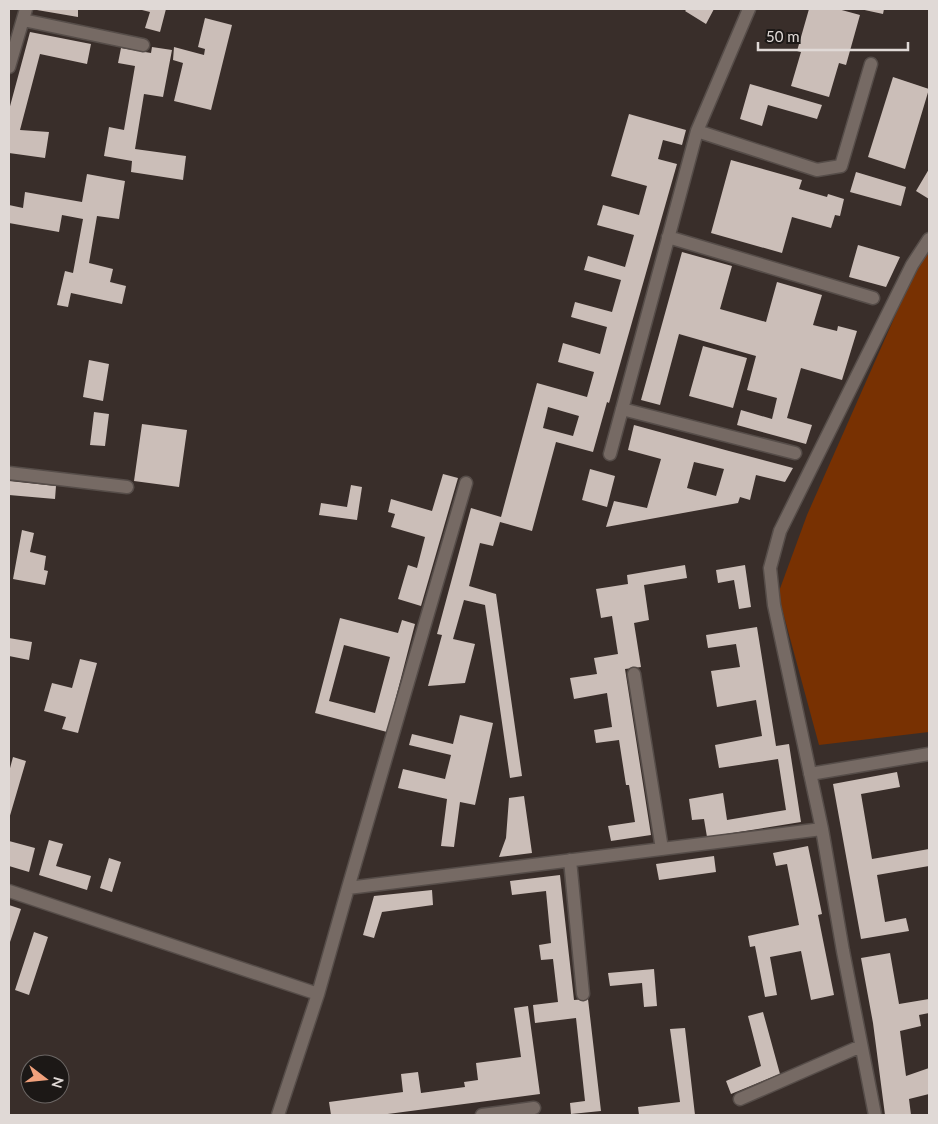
<svg xmlns="http://www.w3.org/2000/svg" width="938" height="1124" font-family="Lato,sans-serif">
  <style>
    .green { fill: #783102 }
    .building { fill: #cbbeb8; fill-rule: evenodd }
    .lines { fill: none; stroke-linecap: round; stroke-linejoin: round }
    .minor-casing { stroke: #564d49; stroke-width: 15 }
    .minor { stroke: #766a64; stroke-width: 12 }
  </style>
  <rect width="100%" height="100%" fill="#392e2a"/>
  <!-- green -->
  <path class="green" d="M929 250V732L819 745 778 594 807 515 915 271Z"/>
  <!-- building -->
  <path class="building" d="M38 9H78V17L37 10Z
    M138 9H166L160 32 145 28 150 12Z
    M687 9H714L706 24 685 11Z
    M809 9H838L860 15 846 65 839 63 829 97 791 86 801 52 797 51Z
    M860 9H884L883 14Z
    M205 18 232 25 211 110 174 101 183 63 173 60 174 47 204 55 205 49 198 47Z
    M30 32 91 44 87 64 40 54 20 130 49 132 45 158 9 153V110Z
    M152 47 172 50 163 97 144 94 135 149 186 156 183 180 131 172 132 161 104 156 109 127 124 130 135 66 118 63 121 48 151 53Z
    M893 77 929 89 905 169 868 157Z
    M750 84 822 105 817 119 768 105 762 126 740 119Z
    M629 114 686 130 682 145 663 140 658 159 677 164 609 403 607 402 593 452 556 442 532 531 500 522 493 546 480 543 469 586 496 594 522 776 510 778 485 605 464 600 453 639 475 644 465 683 428 686 442 635 437 634 471 508 501 517 537 383 587 397 594 372 558 362 563 343 600 354 607 327 571 317 575 302 612 312 621 280 584 270 588 256 625 267 634 235 597 225 603 205 639 215 647 186 611 176ZM548 407 579 416 573 436 543 428Z
    M731 160 802 180 799 189 827 197 828 194 844 199 840 216 835 215 831 228 792 217 782 253 711 233Z
    M929 169V199L916 191Z
    M856 172 906 187 901 206 850 192Z
    M87 174 125 181 119 219 97 216 89 263 113 269 110 282 126 286 122 304 71 293 68 307 57 305 65 271 73 273 83 219 62 215 59 232 9 223V205L23 208 25 192 82 202Z
    M858 245 900 257 886 287 849 277Z
    M682 252 732 266 720 309 766 322 777 282 822 295 813 325 837 331 838 326 857 331 842 380 801 368 787 418 812 425 806 444 737 425 741 410 772 419 777 398 747 390 756 356 679 334 660 405 641 400Z
    M703 346 747 358 733 408 689 396Z
    M89 360 109 364 103 401 83 397Z
    M94 412 109 414 105 446 90 445Z
    M142 424 187 430 179 487 134 481Z
    M634 425 729 451 793 468 785 482 756 475 750 500 740 497 738 503 606 527 614 501 647 508 661 459 628 450ZM694 462 724 469 716 496 687 488Z
    M590 469 615 476 607 507 582 500Z
    M443 474 458 478 421 606 398 599 408 565 417 568 425 537 391 527 395 514 388 512 391 499 432 511Z
    M9 481 56 486 55 499 9 495Z
    M351 485 362 487 357 520 319 515 321 503 347 507Z
    M22 530 34 533 30 552 46 556 44 570 48 571 45 585 13 579Z
    M685 565 687 578 644 585 649 620 634 623 641 667 625 669 651 835 611 841 608 826 635 822 629 785H626L619 740 596 743 594 730 612 727 607 693 574 699 570 678 597 674 594 658 618 654 612 616 601 618 596 589 628 584 627 575Z
    M745 565 751 607 739 609 734 580 718 583 716 570Z
    M340 618 398 633 402 620 415 624 387 732 315 713ZM344 645 390 657 375 713 329 701Z
    M757 627 776 746 789 744 801 822 707 837 704 819 692 820 689 799 723 793 727 820 786 810 778 759 719 768 715 745 762 736 756 700 717 707 711 671 740 667 736 644 708 648 706 635Z
    M9 638 32 642 29 660 9 656Z
    M80 659 97 663 78 733 62 729 66 717 44 711 52 683 72 688Z
    M460 715 493 723 475 805 460 802 454 847 441 846 447 799 398 788 403 769 445 779 451 755 409 745 412 734 453 744Z
    M13 757 26 761 9 819V772Z
    M897 772 900 787 861 794 872 859 929 849V866L877 875 885 922 906 918 909 931 861 939 833 784Z
    M524 796 532 853 499 857 506 838 509 798Z
    M49 840 63 844 56 866 91 876 87 890 39 875Z
    M9 841 35 848 29 872 9 866Z
    M808 846 822 914 818 915 834 995 811 1000 801 951 770 957 777 995 765 997 755 946 750 947 748 936 799 925 787 864 776 866 773 853Z
    M714 856 716 872 659 880 656 864Z
    M109 858 121 862 112 892 100 888Z
    M560 875 574 1000 588 999 601 1111 571 1114 570 1103 585 1101 576 1018 535 1023 533 1005 558 1002 553 959 541 960 539 945 551 943 546 891 512 895 510 881Z
    M432 890 433 905 382 912 374 938 363 935 374 896Z
    M9 905 21 909 9 945Z
    M34 932 48 937 29 995 15 990Z
    M890 953 899 1004 929 999V1013L919 1015 921 1026 900 1031 906 1076 929 1068V1080H928L929 1094 909 1099 911 1115H885L873 1023 861 958Z
    M654 969 657 1006 644 1007 642 983 610 986 608 973Z
    M528 1006 540 1094 380 1115H331L329 1102 403 1092 401 1074 418 1072 421 1093 465 1087 464 1082 478 1080 476 1063 521 1057 514 1008Z
    M763 1012 780 1074 731 1094 726 1081 761 1066 748 1016Z
    M685 1028 695 1115H639L638 1107 680 1102 670 1029Z"/>
  <g class="lines">
    <defs>
      <path id="minor" d="M23 20 143 45
        M9 67 26 9
        M697 131 817 170 841 166 871 64
        M668 237 873 298
        M622 409 795 453
        M610 454 697 131 749 9
        M9 473 127 487
        M634 674 662 849
        M810 774 929 754
        M822 829 774 605 770 568 780 531 912 265 929 239
        M570 860 583 994
        M348 888 822 829 843 951 875 1115
        M9 891 318 994
        M740 1099 861 1046
        M278 1115 318 994 348 888 466 483
        M482 1115 534 1108"/>
    </defs>
    <!-- minor casing -->
    <use href="#minor" class="minor-casing"/>
    <!-- minor -->
    <use href="#minor" class="minor"/>
  </g>
  <!-- border -->
  <rect width="938" height="1124" fill="none" stroke="#e0d9d6" stroke-width="20"/>
  <!-- north arrow -->
  <g transform="translate(45 1079) rotate(106)"><circle r="24" fill="#1c1816" stroke="#6a6563"/>
  <path d="M0-4L9 19L0 12L-9 19Z" fill="#f1a17c"/>
  <text y="-8" font-size="14" font-weight="bold" text-anchor="middle" fill="#e0d9d6">N</text>
  </g>
  <!-- scale -->
  <path d="M758 42v8h150v-8" fill="none" stroke="#e0d9d6" stroke-width="2.5"/>
  <text x="766" y="42" font-size="15" fill="#e0d9d6" stroke="#1c1816" stroke-width="4" paint-order="stroke">50 m</text>
</svg>
